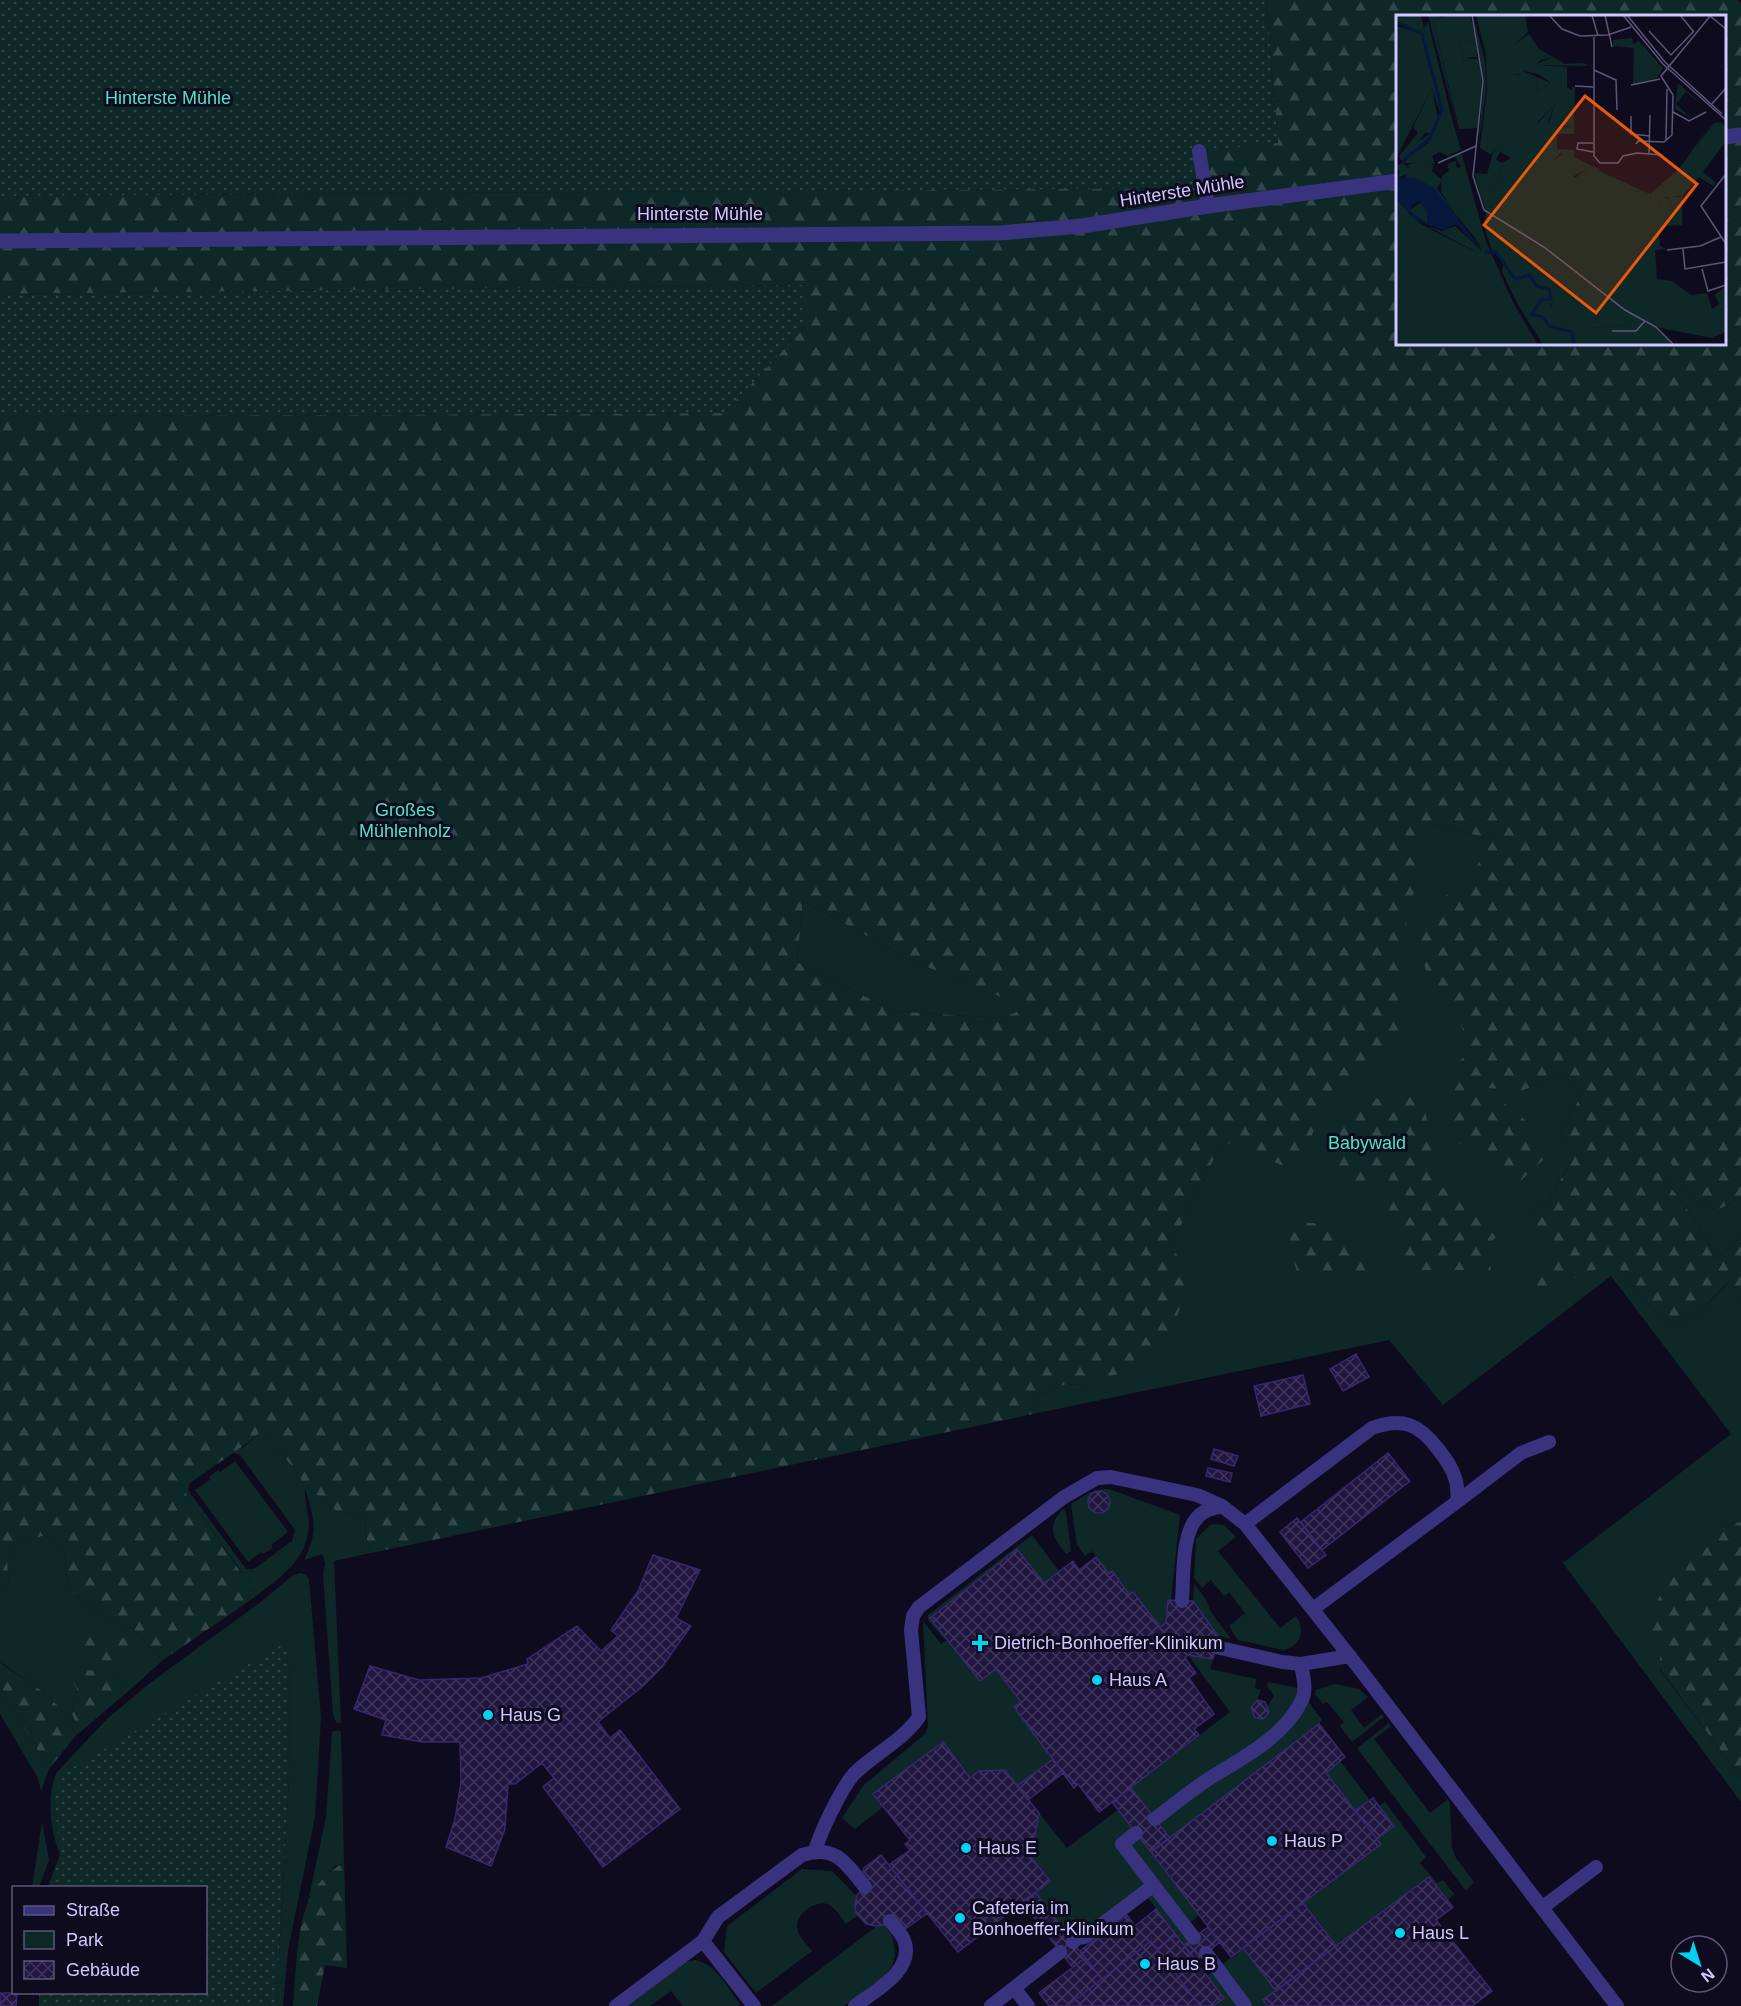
<svg xmlns="http://www.w3.org/2000/svg" width="1741" height="2006" font-family="Arial,sans-serif">
  <style>
    .green { fill: #0e2828 }
    .forest { fill: url(#forest-firs); fill-rule: evenodd }
    .garden { fill: url(#garden-dots) }
    .building { fill: url(#building-cross-hatch); stroke: #37276d; stroke-width: 1.5 }
    .lines { fill: none; stroke-linecap: round; stroke-linejoin: round }
    .service { stroke: #39337f; stroke-width: 14 }
    .minor { stroke: #39337f; stroke-width: 15 }
    .poi-dot { fill: #00d2f3; stroke: #0f0b1e; stroke-width: 2 }
    .labels { text-anchor: middle; stroke-width: 6; stroke-linejoin: round; paint-order: stroke }
    .park-label { font-size: 18px; fill: #4fe4c4; stroke: #0f0b1e }
    .street-label { font-size: 18px; fill: #d0c8ff; stroke: #0f0b1e }
    .poi-label { font-size: 18px; fill: #d0c8ff; stroke: #0f0b1e; text-anchor: start }
    .inset-river { fill: none; stroke: #06183b; stroke-width: 3 }
    .inset-road { fill: none; stroke: #5c5778; stroke-width: 1.5 }
    .view { fill: #e8590c; fill-opacity: 0.15; stroke: #e8590c; stroke-width: 3 }
    .inset-edge { fill: none; stroke: #d0c8ff; stroke-width: 3 }
  </style>
  <defs>
    <pattern id="forest-firs" width="22" height="20" patternUnits="userSpaceOnUse" patternTransform="scale(1.5)"><rect width="22" height="20" fill="#0e2828"/><path d="M5 1l3.5 6h-7zM16 11l3.5 6h-7z" fill="#304648"/></pattern>
    <pattern id="garden-dots" width="8" height="8" patternUnits="userSpaceOnUse" patternTransform="scale(1.5)"><rect width="8" height="8" fill="#0e2828"/><path d="M2 2h.1M6 6h.1" fill="none" stroke="#304648" stroke-width="1.8" stroke-linecap="round"/></pattern>
    <pattern id="building-cross-hatch" width="8" height="8" patternUnits="userSpaceOnUse" patternTransform="scale(1.5)"><rect width="8" height="8" fill="#201640"/><path d="M0 0l8 8M0 8l8-8" fill="none" stroke="#3f365d"/></pattern>
  </defs>
  <rect width="100%" height="100%" fill="#0f0b1e"/>
  <!-- green -->
  <path class="green" d="M1432 824 1530 849 1524 1090 1563 1073 1581 1095 1561 1134 1573 1158 1548 1200 1526 1218 1614 1262 1668 1327 1699 1313 1728 1283 1741 1300V1522L1723 1525 1660 1642V1670L1741 1778V1802L1563 1563 1731 1434 1611 1276 1443 1405 1389 1340 1033 1414 1035 1397 1066 1384 1086 1385 1171 1245 1223 1141Z
    M803 901 915 962 1029 1008 1000 1018 894 1011 797 962Z
    M1666 1154 1695 1202 1717 1210 1741 1198V1237L1716 1260C1698 1218 1678 1194 1646 1161Z
    M262 1431 295 1470 303 1483 336 1511 365 1516 366 1536 371 1553 334 1561 341 1723 336 1722 333 1714 323 1575 325 1564 323 1554 304 1560C319 1530 314 1519 305 1489 304 1499 309 1513 309 1525 307 1561 280 1577 255 1597L248 1577 241 1571 181 1487 221 1461 190 1483 188 1490 246 1569H254L292 1541 295 1530 240 1455 232 1452 244 1447Z
    M235 1461 288 1532 271 1545 273 1548 263 1554 261 1552 248 1562 195 1490 211 1479 209 1477 218 1470 220 1472Z
    M1102 1489H1109L1180 1515 1171 1600H1168L1166 1623 1160 1627 1133 1592 1129 1594 1112 1572 1109 1574 1092 1551 1085 1556 1077 1545 1071 1504 1090 1492H1095L1088 1499 1090 1508 1096 1513C1105 1513 1109 1509 1110 1500L1105 1493 1097 1491Z
    M1062 1510H1065L1066 1512 1071 1551 1066 1554C1054 1538 1046 1528 1062 1510Z
    M1218 1524 1224 1525 1236 1537 1218 1551 1280 1628 1296 1616C1305 1630 1302 1645 1284 1650L1238 1640 1229 1626 1245 1613 1229 1592 1224 1596 1211 1580 1202 1588 1194 1578 1196 1539 1210 1525Z
    M48 1534 64 1551 68 1588 92 1608 135 1631 163 1660 132 1688 112 1673 77 1689 72 1713 79 1733 77 1734C71 1727 68 1718 62 1711 47 1691 22 1678 2 1663L0 1658V1594L9 1584 7 1559 13 1546Z
    M1032 1535 1059 1571 1044 1583 1017 1549 930 1618 945 1638 944 1639 928 1620V1615Z
    M300 1573 305 1574 309 1579 321 1718 315 1817 288 1950 283 2006H276L289 1779 290 1640 54 1798 60 1854C50 1831 46 1795 57 1772L108 1718 150 1683 258 1604 292 1576Z
    M1194 1584 1205 1598 1211 1612 1231 1639 1218 1636 1193 1601Z
    M923 1621 941 1644 947 1640 980 1681 996 1669 1021 1702 1014 1708 1053 1759 1017 1786 1004 1770 979 1771 970 1778 942 1742 874 1794 883 1807 855 1829 842 1818 864 1785 925 1734 928 1727Z
    M1188 1655 1213 1659 1210 1669 1256 1679 1255 1688 1261 1690 1257 1700 1251 1708 1255 1718 1263 1719 1269 1712 1267 1707 1274 1696 1267 1686 1268 1682 1298 1688 1322 1720 1319 1724 1170 1838 1131 1788 1230 1712Z
    M1335 1684 1359 1689 1368 1697 1351 1710 1364 1728 1382 1714 1384 1717 1352 1742 1340 1726 1344 1722 1327 1702 1323 1704 1315 1694 1316 1690Z
    M0 1687 49 1769 41 1791 38 1778 0 1714Z
    M1389 1723 1391 1726 1374 1739 1430 1813 1448 1799 1450 1804 1452 1848 1456 1858 1474 1882 1466 1891 1357 1748Z
    M337 1730 341 1731 344 1863 335 1866 309 1897 326 1817 332 1732Z
    M1340 1761 1370 1800 1355 1811 1326 1773Z
    M1385 1802 1426 1857 1420 1863 1437 1883 1443 1880 1454 1894 1448 1900 1429 1877 1336 1946 1303 1903 1380 1844 1377 1839 1394 1826 1379 1806Z
    M1118 1810 1199 1915 1181 1930 1189 1941 1184 1945 1141 1889 1080 1935 1069 1937 1035 1892 1050 1880 1023 1847 1035 1836 1039 1813 1067 1848Z
    M42 1822 49 1860 39 1887H32Z
    M802 1869 832 1871 868 1908 846 1924C841 1918 835 1906 827 1904 815 1900 796 1914 797 1927 797 1935 807 1944 812 1951L756 1993 724 1952 727 1926Z
    M882 1922 891 1934 894 1944 895 1956 892 1966 884 1976 844 2006H772Z
    M1243 1948 1276 1991 1267 2006H1213L1224 1998 1207 1976Z
    M695 1960C716 1963 728 1989 740 2004L738 2006H683L671 1991 650 2006H628L685 1962Z"/>
  <!-- forest -->
  <path class="forest" d="M1266 0H1737L1741 3V1198L1717 1210 1695 1202 1666 1155 1647 1161C1677 1194 1698 1218 1716 1260L1741 1237V1300L1727 1283 1699 1313 1668 1327 1614 1262 1539 1292 1529 1278 1536 1262 1558 1249 1534 1240 1526 1218 1548 1200 1573 1159 1561 1134 1581 1095 1563 1073 1524 1090 1486 1088 1526 1121 1543 1160 1516 1185 1457 1141 1448 1089 1451 1067 1471 1052 1452 1000 1428 978 1417 939 1439 900 1469 881 1491 839 1432 824 1417 862 1415 887 1398 960 1406 1029 1356 1074 1319 1117 1301 1164 1291 1169 1223 1141 1171 1245 1184 1267 1185 1291 1172 1334 1159 1353 1129 1370 1086 1385 1066 1384 1035 1397 1033 1414 371 1553 366 1536 365 1516 336 1511 303 1483 295 1470 262 1431C237 1452 209 1469 182 1488L240 1571 248 1577 255 1597 163 1660 135 1631 92 1608 68 1588 64 1551 48 1534 13 1546 7 1559 9 1584 0 1594V416L724 413 806 326 804 285 0 294V196L1195 188 1191 152 1278 142ZM1398 16H1724V344H1398ZM803 901 915 962 1028 1008 1000 1018 894 1011 797 962Z
    M1423 1095 1436 1183 1469 1206 1496 1237 1486 1247 1491 1270H1412L1390 1221 1388 1184 1364 1189 1343 1177 1328 1150 1338 1129 1370 1099Z
    M1292 1223H1330L1361 1251 1366 1271 1297 1272 1285 1232Z
    M1741 1522V1778L1660 1669V1642L1644 1622 1690 1547 1723 1525Z
    M97 1633 124 1638 137 1650 128 1662 87 1659 72 1645 80 1637Z
    M0 1658 2 1664C22 1678 47 1691 62 1711 68 1718 71 1727 77 1734L49 1769 0 1687Z
    M79 1669 112 1673 132 1688 79 1733 72 1713 77 1689 71 1677Z
    M344 1863 347 1968 325 1965 317 2006H293C296 1973 296 1930 309 1899 313 1887 333 1867 344 1863Z"/>
  <!-- garden -->
  <path class="garden" d="M0 0H1266L1278 143 1192 152 1195 188 0 196Z
    M805 285 806 326 724 413 0 416V294Z
    M290 1640 289 1779 276 2006H39V1993L206 1992V1888L48 1887 60 1854 54 1798 62 1774Z"/>
  <!-- building -->
  <path class="building" d="M1356 1354 1369 1377 1343 1391 1330 1369Z
    M1303 1375 1310 1404 1261 1416 1254 1386Z
    M1214 1449 1238 1456 1234 1466 1211 1459Z
    M1388 1453 1410 1481 1322 1550 1301 1522Z
    M1208 1468 1232 1473 1230 1482 1206 1476Z
    M1088 1502a11 11 0 1 1 22 0a11 11 0 1 1-22 0Z
    M1297 1518 1326 1555 1308 1568 1280 1532Z
    M1017 1549 1044 1583 1073 1561 1079 1570 1096 1557 1109 1574 1112 1571 1129 1594 1133 1592 1160 1627 1166 1623 1168 1600 1193 1601 1218 1636 1213 1659 1188 1655 1185 1658 1196 1673 1189 1678 1214 1714 1194 1729 1199 1735 1099 1812 1078 1784 1074 1788 1014 1707 1021 1702 996 1669 980 1681 930 1618Z
    M653 1555 700 1570 676 1618 691 1626 662 1667 643 1686 598 1722 610 1738 620 1730 680 1809 603 1867 543 1787 554 1778 542 1763 515 1784H508L505 1829 491 1866 446 1847 455 1819 461 1782 460 1742H422L382 1735 386 1720 354 1709 370 1666 419 1680 481 1678 528 1664 527 1659 577 1626 601 1651 618 1636 611 1630 638 1591Z
    M1257 1700 1265 1702 1269 1712 1263 1719 1255 1718 1251 1708Z
    M1319 1724 1345 1757 1326 1773 1381 1844 1231 1957 1151 1852Z
    M943 1742 970 1778 979 1771 1005 1770 1039 1813 1035 1836 1023 1847 1050 1881 958 1952 889 1865 910 1850 905 1844 910 1840 873 1794Z
    M1053 1759 1063 1773 1028 1800 1017 1786Z
    M1131 1788 1170 1838 1151 1852 1112 1802Z
    M1373 1798 1394 1826 1377 1839 1355 1811Z
    M881 1855 927 1913 904 1930 894 1918 884 1925 876 1926 866 1924 856 1913 855 1904 857 1895 867 1885 862 1877 864 1868Z
    M1429 1877 1453 1907 1436 1920 1492 1991 1472 2006H1267L1263 2000Z
    M1035 1892 1085 1958 1072 1967 1022 1902Z
    M1303 1903 1336 1946 1276 1991 1243 1948Z
    M1156 1909 1176 1935 1157 1949 1151 1941 1102 1979 1080 1951 1127 1915 1135 1926Z
    M1208 1927 1220 1942 1196 1961 1184 1945Z
    M1176 1935 1224 1998 1213 2006H1200L1157 1949Z
    M1151 1941 1200 2006H1067L1102 1979Z
    M1085 1958 1102 1979 1067 2006H1049L1039 1993Z
    M0 1993H17L16 2006H0Z"/>
  <g class="lines">
    <!-- service -->
    <path class="service" d="M1199 151 1208 206
      M1458 1501 1521 1453 1549 1442
      M1245 1524 1372 1428C1403 1417 1419 1424 1438 1449 1445 1458 1452 1467 1455 1478 1458 1485 1457 1494 1458 1501L1313 1609
      M1182 1601C1184 1577 1180 1525 1204 1512 1209 1509 1216 1508 1222 1506
      M1216 1647 1282 1662 1301 1664 1350 1656
      M1155 1819C1172 1806 1189 1792 1207 1780 1240 1759 1284 1738 1302 1700 1307 1689 1303 1676 1301 1664
      M1136 1833 1122 1844 1194 1938
      M815 1851C820 1833 843 1784 856 1772 876 1753 903 1740 919 1717L911 1630 913 1616 919 1607 1064 1497 1097 1478 1111 1477 1197 1495 1222 1506 1245 1524 1359 1668 1617 2006
      M1543 1907 1596 1867
      M703 1941 754 2006
      M1073 1942 1077 1938 1085 1937 1154 1885
      M1206 1953 1245 2006
      M1014 1988 1060 1952
      M616 2006 703 1941 718 1917 802 1855C835 1844 846 1863 865 1887
      M855 2006C874 1991 916 1970 904 1940 901 1933 895 1927 890 1921
      M991 2006 1014 1988 1028 2006"/>
    <!-- minor -->
    <path class="minor" d="M1724 137 1741 135
      M0 241 999 233 1082 226 1208 206 1398 181"/>
  </g>
  <!-- markers -->
  <g class="poi-dot">
    <path d="M977 1634h6v6h6v6h-6v6h-6v-6h-6v-6h6z"/>
    <circle cx="1097" cy="1680" r="6"/>
    <circle cx="488" cy="1715" r="6"/>
    <circle cx="1272" cy="1841" r="6"/>
    <circle cx="966" cy="1848" r="6"/>
    <circle cx="960" cy="1918" r="6"/>
    <circle cx="1400" cy="1933" r="6"/>
    <circle cx="1145" cy="1964" r="6"/>
  </g>
  <g class="labels">
    <!-- park labels -->
    <g class="park-label">
      <text x="168" y="104">Hinterste Mühle</text>
      <text x="405" y="816">Großes<tspan x="405" dy="21">Mühlenholz</tspan></text>
      <text x="1367" y="1149">Babywald</text>
    </g>
    <!-- street labels -->
    <g class="street-label">
      <text transform="translate(1182 191) rotate(-9)" y="6">Hinterste Mühle</text>
      <text x="700" y="220">Hinterste Mühle</text>
    </g>
    <!-- poi labels -->
    <g class="poi-label">
      <text x="994" y="1649">Dietrich-Bonhoeffer-Klinikum</text>
      <text x="1109" y="1686">Haus A</text>
      <text x="500" y="1721">Haus G</text>
      <text x="1284" y="1847">Haus P</text>
      <text x="978" y="1854">Haus E</text>
      <text x="972" y="1914">Cafeteria im<tspan x="972" dy="21">Bonhoeffer-Klinikum</tspan></text>
      <text x="1412" y="1939">Haus L</text>
      <text x="1157" y="1970">Haus B</text>
    </g>
  </g>
  <!-- overview -->
  <g transform="translate(1396 15)">
    <rect width="330" height="330" fill="#0f0b1e"/>
    <path d="M77 0 89 46 90 75 82 133 88 66ZM236 23 237 29 243 26 267 53 261 63 237 69 238 33 217 31V25ZM80 24 81 42 69 43 84 45 68 46 63 29ZM157 42 169 49 188 48 193 51 138 50ZM116 50H125L127 56 155 68 140 77 142 64 133 72 120 66 124 59H113ZM282 68 312 95 290 77 280 89 295 103 279 94ZM176 72H179L178 119H161V134L178 135V142L205 155H189L152 175 145 166 154 148 166 139 153 130 151 140 123 94 142 108 159 89 152 107 166 113 176 111ZM36 73 42 103 35 118H29L6 147 3 141 22 118 17 112ZM320 101 290 147 265 178 287 179 330 126 307 157 320 168 317 171 303 162 287 180 284 197 286 181 277 182H282L284 191 277 198 273 182H264L263 193 255 192 254 179 285 152ZM47 108H57L65 135 52 141 43 137 36 141 39 149 7 148 33 127ZM65 137 90 227 85 230 40 176 22 164 8 163 12 159 0 163 4 157 0 151 6 148 15 154 11 150 28 147 37 150 36 156 46 165 41 174 57 194 45 177 46 161 53 156 51 149 60 146 61 153 65 152 59 141ZM25 187 31 195V207L21 204 14 195ZM31 211 46 216 59 211 85 235 82 238Z" fill="#0e2828"/>
    <path d="M32 0 47 2 37 5 62 114ZM80 0H129L132 17 119 29 133 19 143 34 157 42 144 45 140 50 171 52V72L178 77 176 111 152 110 159 89 137 112 146 133 152 135 148 128 152 124 166 137 154 148 159 152 162 145 164 151 156 166 147 169 149 172 159 166 162 161 175 157 179 163 194 152 254 179 256 192 263 193 264 182 273 183 277 198 284 190 282 184 277 188 274 185 286 181V210L269 211 263 219 264 231 270 234 259 235 261 264 276 266 295 280 311 278 316 294 323 289 319 280 330 271V317L316 323 260 312 277 330H147L121 288 106 257 108 245 96 235 88 212 90 196 79 163 96 178 106 148 115 143 98 134 95 140 84 133 91 75 90 40ZM117 50H124V55L142 59 155 68 140 77 142 64 133 62 137 67 133 71 132 65 122 66 126 60 114 59ZM125 224 131 228 232 310 193 313 154 291 163 280 129 256ZM32 7 57 108H47L37 129 31 126 14 146 7 148 19 129 35 118 44 98 36 73 0 143V11L24 18ZM0 184 22 207 45 220 82 238 85 234 78 222 84 229 90 227 118 289 142 330H0Z" fill="#0e2828" fill-rule="evenodd"/>
    <path d="M0 0H25L28 13 24 18 14 14 0 7ZM54 0H74L80 24 63 29 68 46 83 44 86 66 81 113 63 114 37 5ZM324 107 330 112V126L294 173 285 181 264 178 318 108ZM59 121 63 135 51 141 49 123ZM98 134 104 137 100 145 106 148 96 179 86 177 78 158 91 159ZM77 193 84 214 80 216 65 197ZM125 224 133 226 236 305 232 310 193 313 187 318 154 292 162 280 129 256 121 260 112 245ZM175 235 232 279 229 289 163 239Z" fill="#0e2828"/>
    <path d="M0 163 22 164 40 175 87 237 60 209 47 215 19 205 0 184ZM23 187 31 195V207L15 198V191Z" fill="#06183b" fill-rule="evenodd"/>
    <path class="inset-river" d="M0 7 26 19 46 95 34 123 6 147M88 237H100L119 264 133 260 141 271 153 274 155 284 145 285 136 299 147 302 153 311 176 317 178 330"/>
    <path class="inset-road" d="M76 0 87 66 77 161 88 195 148 232 229 295 260 312 278 330M153 0 166 14 184 21 212 20 235 12M196 0 202 21M209 0 216 32M227 0 267 49 330 105M231 0 269 47 326 99M284 0 298 17M314 1 330 14M253 16 275 40 297 17M198 22V141L204 148H222L227 141 241 138 266 140M198 55 220 65 221 95M265 61 315 0M235 70 264 64M179 71 197 72M315 90 330 73M277 97 293 106 310 97M235 101V119L254 121M270 125 271 74M197 128H182L181 134 197 137M240 129 242 126 268 127 276 120 277 80 265 61M253 138 254 100M42 148 80 131M330 159 305 191 330 229M287 234 289 254 330 247M271 235 304 231 325 222M306 254 312 276 330 270M216 316H240L249 306"/>
    <path class="view" d="M189 81 301 169 200 298 88 210Z"/>
    <rect width="330" height="330" class="inset-edge"/>
  </g>
  <!-- legend -->
  <rect x="12" y="1886" width="195" height="108" fill="#0f0b1e" stroke="#5c5778" stroke-width="1.5"/>
  <rect x="24" y="1906" width="30" height="9" fill="#39337f" stroke="#5c5778" stroke-width="1.5"/>
  <text x="66" y="1916" font-size="18" fill="#d0c8ff">Straße</text>
  <rect x="24" y="1931" width="30" height="18" fill="#0e2828" stroke="#5c5778" stroke-width="1.5"/>
  <text x="66" y="1946" font-size="18" fill="#d0c8ff">Park</text>
  <rect x="24" y="1961" width="30" height="18" fill="url(#building-cross-hatch)" stroke="#5c5778" stroke-width="1.5"/>
  <text x="66" y="1976" font-size="18" fill="#d0c8ff">Gebäude</text>
  <!-- north arrow -->
  <g transform="translate(1699 1964) rotate(142)"><circle r="28" fill="#0f0b1e" stroke="#5c5778" stroke-width="1.5"/>
  <path d="M0-4.5L10 22L0 15L-10 22Z" fill="#00d2f3"/>
  <text y="-9" font-size="16" font-weight="bold" text-anchor="middle" fill="#d0c8ff">N</text>
  </g>
</svg>
